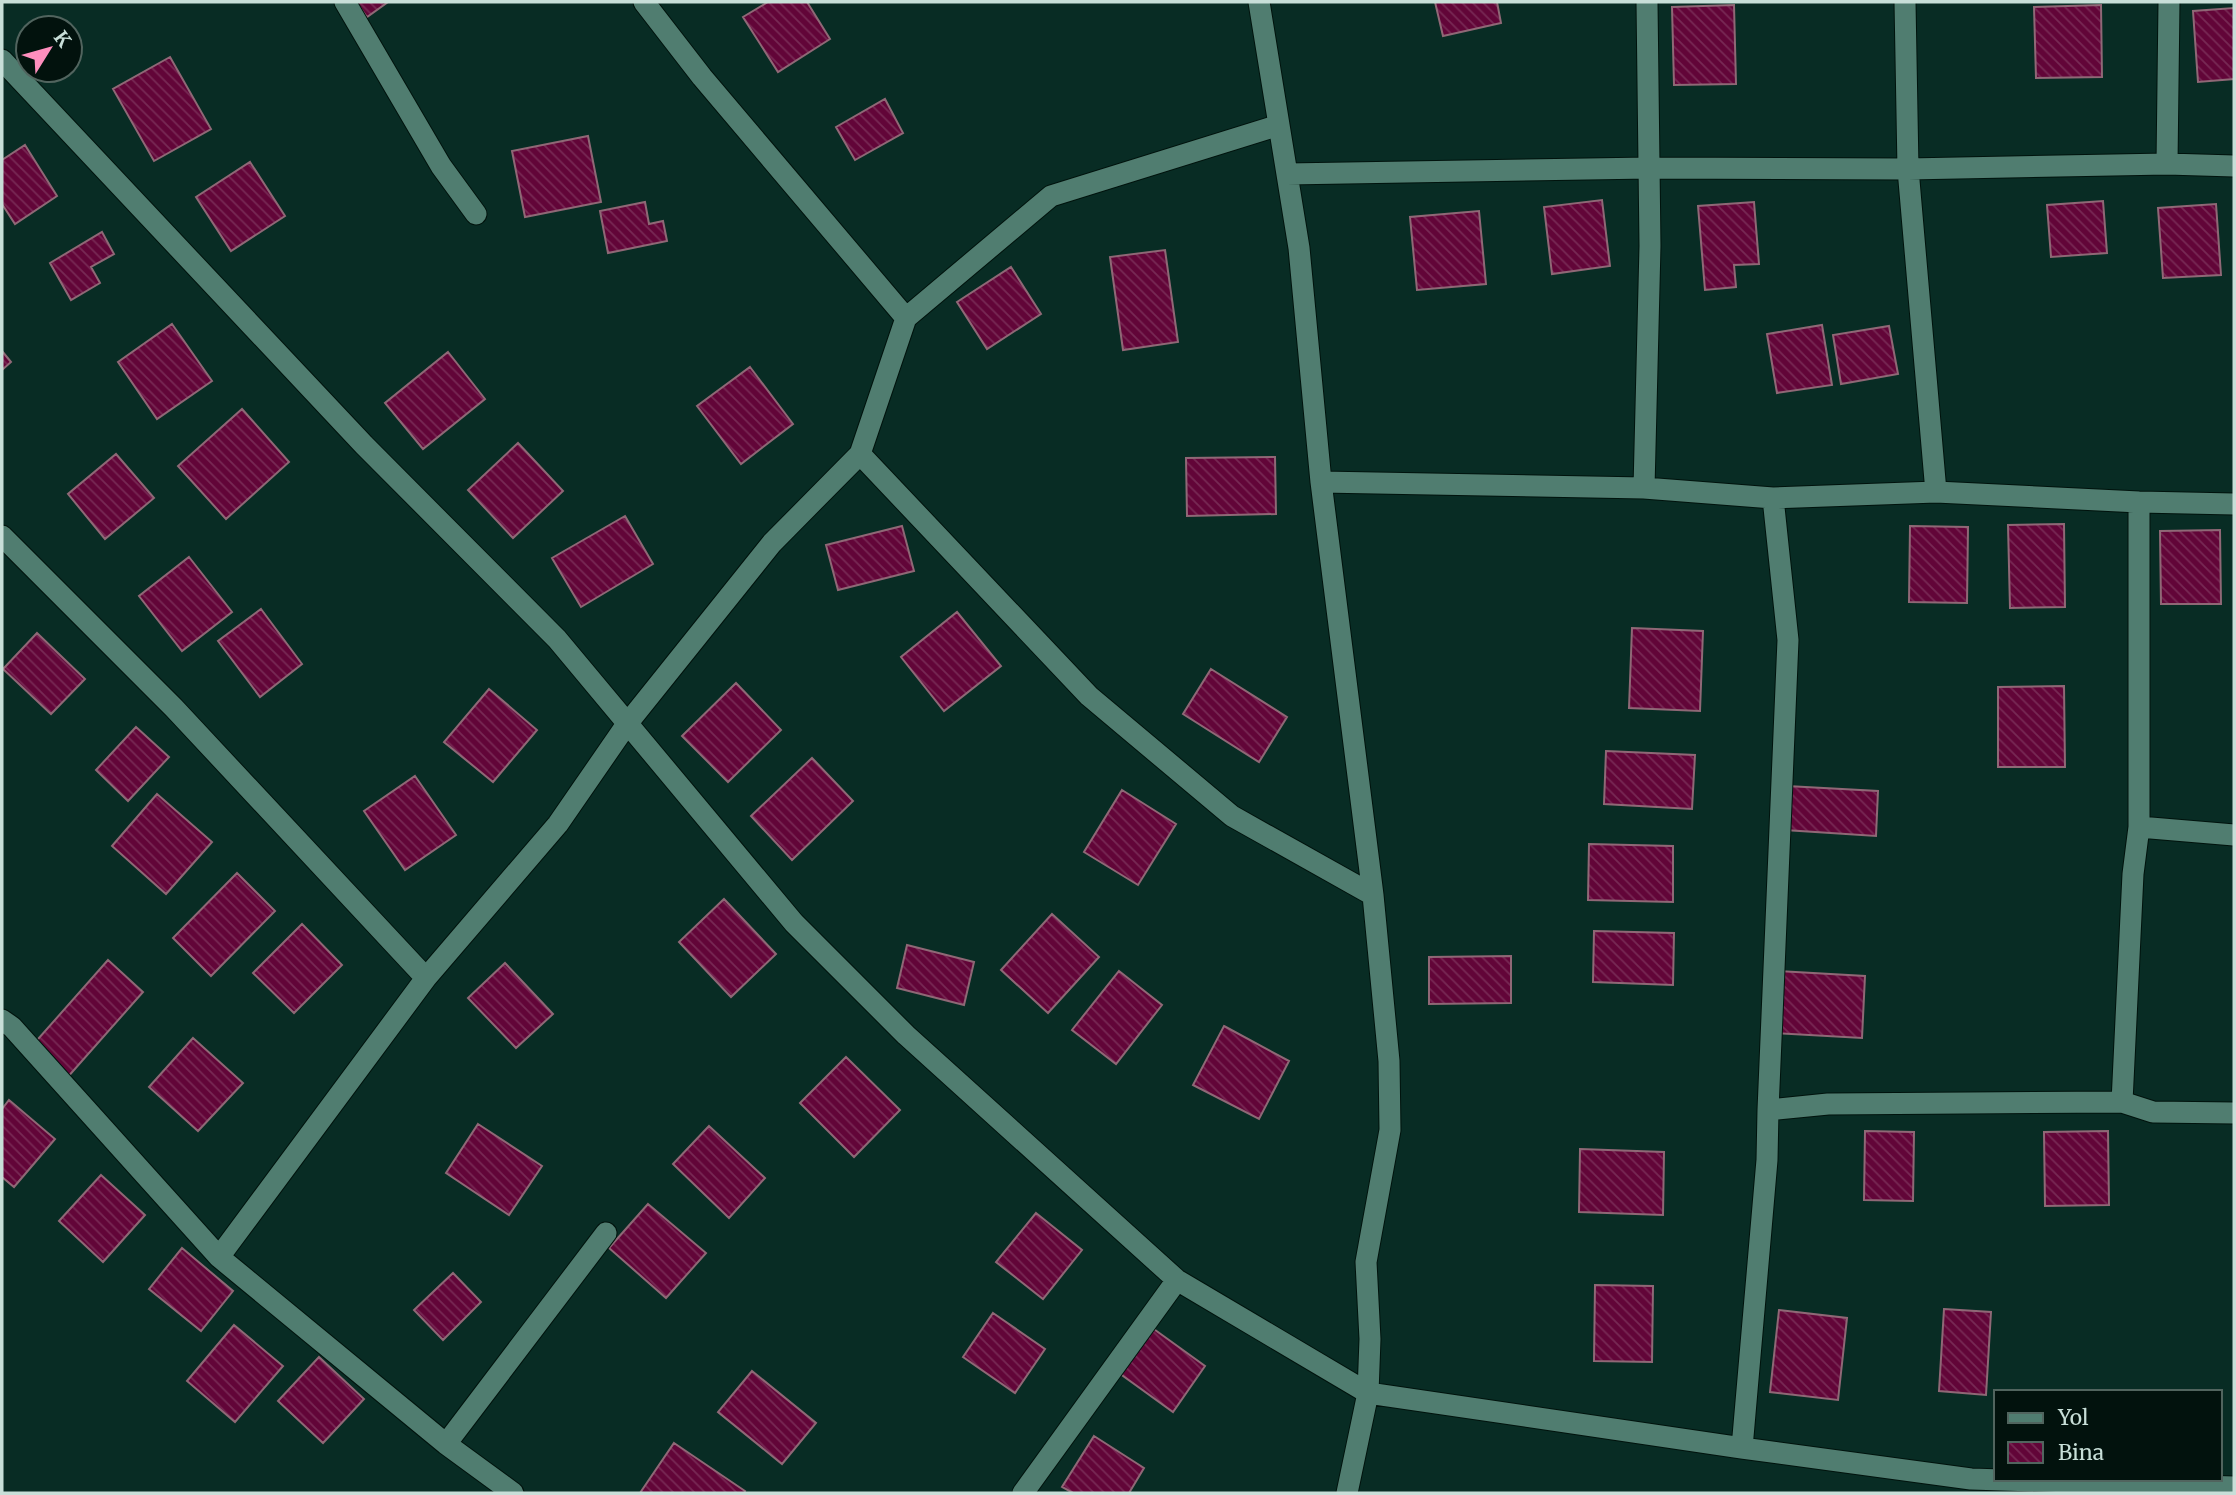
<svg xmlns="http://www.w3.org/2000/svg" width="2236" height="1495" font-family="Merriweather,serif">
  <style>
    .building { fill: url(#building-back-hatch); stroke: #8f6876; stroke-width: 2 }
    .lines { fill: none; stroke-linecap: round; stroke-linejoin: round }
    .minor-casing { stroke: #00130d; stroke-width: 23 }
    .minor { stroke: #507d70; stroke-width: 21 }
  </style>
  <defs>
    <pattern id="building-back-hatch" width="6" height="6" patternUnits="userSpaceOnUse" patternTransform="scale(1.75)"><rect width="6" height="6" fill="#620538"/><path d="M-1 5l2 2M0 0l6 6M5-1l2 2" fill="none" stroke="#772954"/></pattern>
  </defs>
  <rect width="100%" height="100%" fill="#082c24"/>
  <!-- building -->
  <path class="building" d="M356 2H388L367 17Z
    M768 2H807L830 39 778 72 743 17Z
    M1435 2H1497L1501 23 1443 36Z
    M1734 5 1736 84 1674 85 1672 7Z
    M2101 5 2102 77 2036 78 2034 7Z
    M2234 8V79L2198 82 2193 11Z
    M170 57 211 129 154 161 113 89Z
    M885 99 903 133 855 160 836 127Z
    M588 136 601 202 525 217 512 151Z
    M25 145 57 196 15 224 2 204V160Z
    M250 162 285 216 231 251 196 197Z
    M1602 200 1610 266 1552 274 1544 207Z
    M2103 201 2107 253 2051 257 2047 205Z
    M645 202 649 224 663 221 667 241 608 253 600 211Z
    M1754 202 1759 264 1734 265 1736 287 1705 290 1698 206Z
    M2216 204 2221 275 2163 278 2158 208Z
    M1479 211 1486 284 1417 290 1410 217Z
    M102 232 114 254 91 267 100 283 71 300 50 263Z
    M1165 250 1178 342 1123 350 1110 257Z
    M1011 267 1041 314 987 349 957 302Z
    M172 324 212 381 157 419 118 362Z
    M1822 325 1832 385 1777 393 1767 334Z
    M1889 326 1898 374 1841 384 1833 335Z
    M2 351 11 362 2 370Z
    M448 352 485 399 423 449 385 403Z
    M750 367 793 424 741 464 697 406Z
    M242 409 289 462 226 519 178 466Z
    M518 443 563 491 513 538 468 490Z
    M116 454 154 498 105 539 68 494Z
    M1275 457 1276 514 1187 516 1186 458Z
    M625 516 653 564 581 607 552 558Z
    M2064 524 2065 607 2010 608 2008 525Z
    M902 526 914 571 838 590 826 545Z
    M1910 526 1968 527 1967 603 1909 602Z
    M2220 530 2221 604H2161L2160 531Z
    M189 557 232 612 182 651 139 596Z
    M261 609 302 664 260 697 218 641Z
    M957 612 1001 666 944 711 901 657Z
    M1632 628 1703 631 1700 711 1629 708Z
    M37 633 85 679 51 714 3 669Z
    M1211 669 1287 717 1259 762 1183 714Z
    M736 683 781 730 728 782 682 736Z
    M2064 686 2065 767H1998V687Z
    M489 689 537 730 493 782 444 742Z
    M136 727 169 757 128 801 96 770Z
    M1606 751 1695 755 1692 809 1604 804Z
    M812 758 853 801 792 860 751 816Z
    M415 776 456 835 405 870 364 811Z
    M1787 786 1878 791 1876 836 1785 830Z
    M1122 790 1176 824 1138 885 1084 852Z
    M157 794 212 842 166 894 112 846Z
    M1589 844 1673 846V902L1588 900Z
    M237 873 275 911 211 976 173 938Z
    M724 899 776 954 731 997 679 942Z
    M1052 914 1099 957 1048 1013 1001 970Z
    M302 924 342 965 294 1013 253 973Z
    M1594 931 1674 933 1673 985 1593 982Z
    M907 945 974 962 964 1005 897 988Z
    M1511 956V1003L1429 1004V957Z
    M108 960 143 992 66 1079 31 1047Z
    M505 963 553 1014 516 1048 468 998Z
    M1119 971 1162 1005 1116 1064 1072 1030Z
    M1777 971 1865 976 1862 1038 1774 1033Z
    M1224 1026 1289 1061 1259 1119 1193 1085Z
    M193 1038 243 1083 198 1131 149 1087Z
    M846 1057 900 1110 854 1157 800 1103Z
    M9 1100 55 1139 14 1187 2 1177V1109Z
    M478 1124 542 1166 509 1215 446 1173Z
    M709 1126 765 1178 729 1218 673 1164Z
    M1865 1131 1914 1132 1913 1201 1864 1200Z
    M2108 1131 2109 1205 2045 1206 2044 1132Z
    M1580 1149 1664 1152 1663 1215 1579 1212Z
    M101 1175 145 1215 103 1262 59 1221Z
    M648 1204 706 1253 666 1298 609 1248Z
    M1036 1213 1082 1250 1043 1299 996 1262Z
    M182 1248 233 1291 201 1331 149 1289Z
    M453 1273 481 1302 443 1340 414 1310Z
    M1595 1285 1653 1286 1652 1362 1594 1361Z
    M1944 1309 1991 1312 1986 1395 1939 1391Z
    M1779 1310 1847 1318 1838 1400 1770 1392Z
    M993 1313 1045 1349 1015 1393 963 1357Z
    M234 1325 283 1366 235 1422 187 1381Z
    M1151 1327 1205 1366 1173 1412 1119 1373Z
    M319 1357 364 1399 323 1443 278 1401Z
    M752 1371 816 1423 782 1464 718 1412Z
    M1094 1436 1144 1468 1129 1493H1073L1062 1487Z
    M674 1443 745 1491 744 1493H640Z"/>
  <g class="lines">
    <defs>
      <path id="minor" d="M345 2 441 166 476 214
        M644 2 702 77 906 318
        M1905 2 1908 169 1936 492
        M2 60 364 445 557 639 794 923 906 1035 1177 1280 1368 1393 1370 1339 1366 1262 1390 1130 1389 1061 1373 895 1321 482 1299 248 1259 2
        M2167 164 2169 2
        M1287 174 1649 168 1908 169 2167 164 2234 166
        M860 454 1089 696 1232 816 1373 895
        M1321 482 1644 488 1773 498 1936 492 2139 502 2234 504
        M1644 488 1650 246 1647 2
        M2 536 174 708 426 978
        M2139 827V502
        M2 1020 12 1027 219 1257 446 1444 513 1493
        M2122 1102 2133 874 2139 827 2234 835
        M1768 1110 1788 640 1773 498
        M219 1257 426 978 558 824 627 724 772 543 860 454 906 318 1051 196 1279 125
        M446 1444 606 1233
        M1742 1448 1767 1160 1768 1110 1828 1104 2122 1102 2153 1112 2234 1113
        M1023 1493 1177 1280
        M1347 1493 1368 1393 1742 1448 1971 1479 2234 1487"/>
    </defs>
    <!-- minor casing -->
    <use href="#minor" class="minor-casing"/>
    <!-- minor -->
    <use href="#minor" class="minor"/>
  </g>
  <!-- border -->
  <rect width="2236" height="1495" fill="none" stroke="#c8dfd8" stroke-width="7"/>
  <!-- legend -->
  <rect x="1994" y="1390" width="228" height="91" fill="#02120d" stroke="#51645e" stroke-width="2"/>
  <rect x="2008" y="1413" width="35" height="10" fill="#507d70" stroke="#51645e" stroke-width="2"/>
  <text x="2058" y="1425" font-size="21" fill="#c8dfd8">Yol</text>
  <rect x="2008" y="1442" width="35" height="21" fill="url(#building-back-hatch)" stroke="#51645e" stroke-width="2"/>
  <text x="2058" y="1460" font-size="21" fill="#c8dfd8">Bina</text>
  <!-- north arrow -->
  <g transform="translate(49 49) rotate(53)"><circle r="33" fill="#02120d" stroke="#51645e" stroke-width="2"/>
  <path d="M0-5L12 26L0 18L-12 26Z" fill="#fe8ebd"/>
  <text y="-10" font-size="19" font-weight="bold" text-anchor="middle" fill="#c8dfd8">K</text>
  </g>
</svg>
